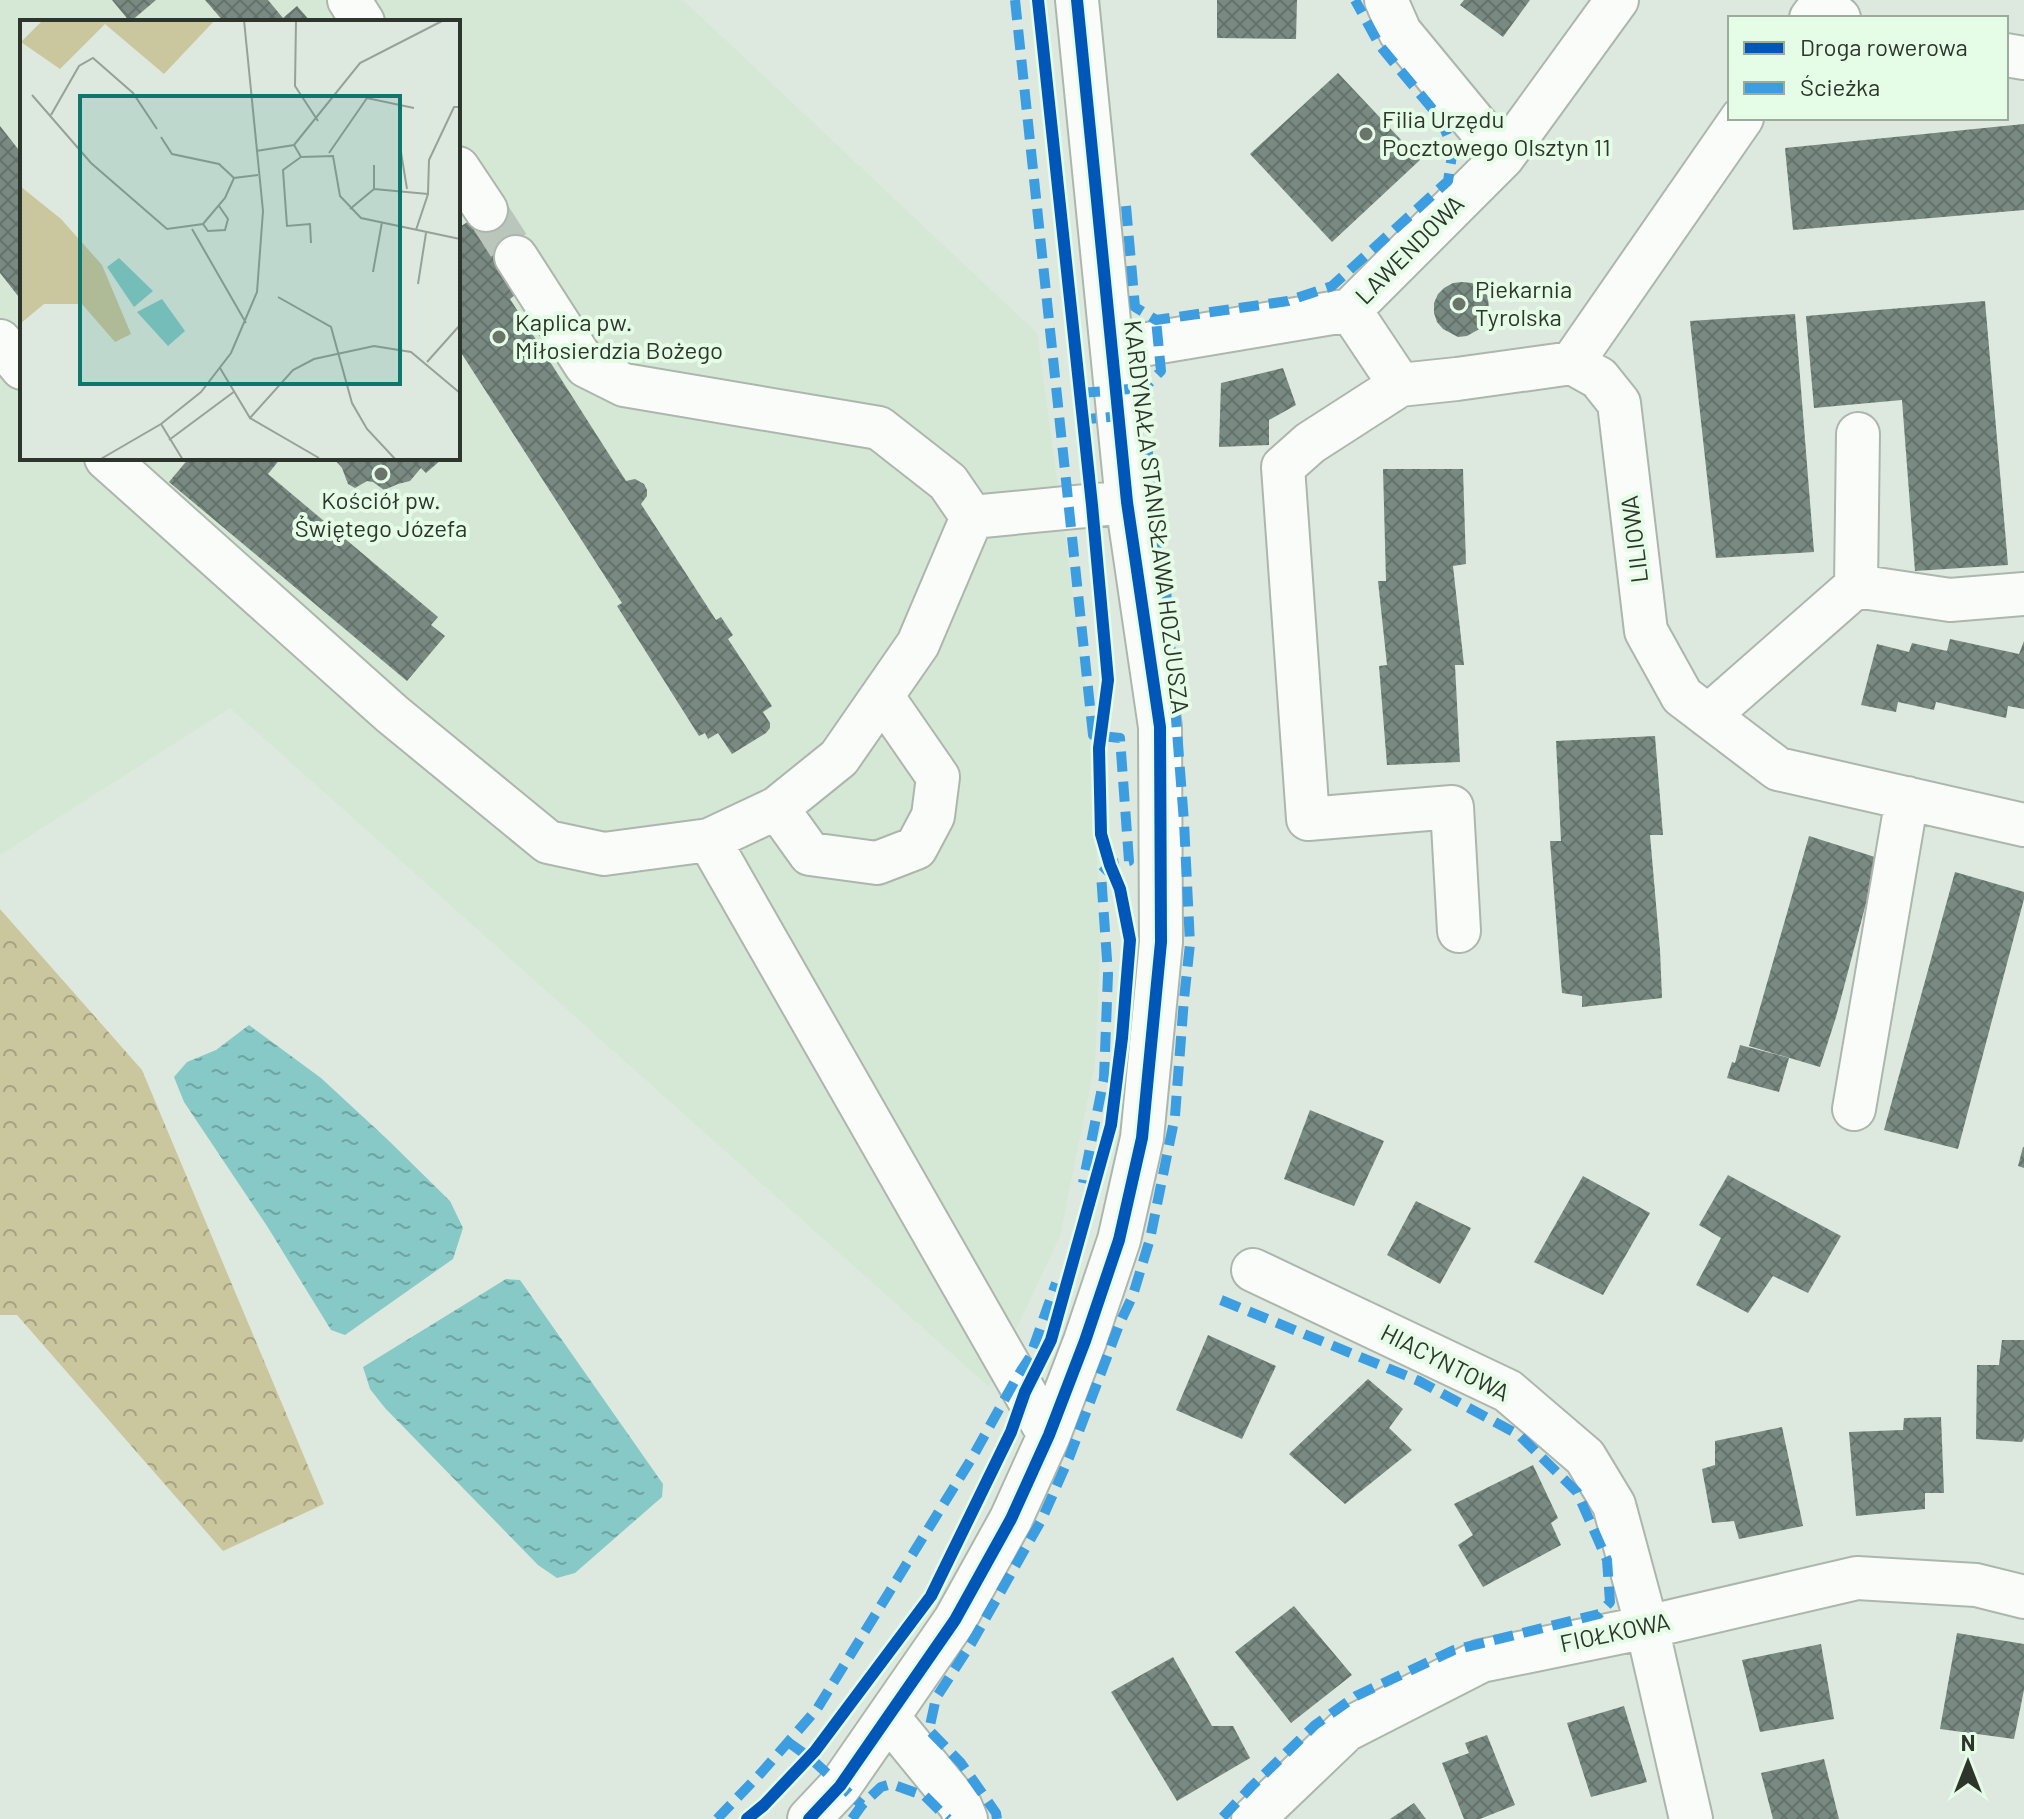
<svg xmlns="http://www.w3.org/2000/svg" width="2024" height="1819" font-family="Barlow,sans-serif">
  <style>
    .built { fill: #d4e8d5; fill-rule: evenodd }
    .forest { fill: url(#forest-crowns) }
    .water { fill: url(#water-ripples) }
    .building { fill: url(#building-cross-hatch) }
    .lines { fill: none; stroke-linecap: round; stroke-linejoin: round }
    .minor-tunnel { stroke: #bac5bb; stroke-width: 42; stroke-dasharray: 42 21; stroke-linecap: butt }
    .minor-casing { stroke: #acb6ad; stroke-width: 46 }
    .minor { stroke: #fafcfa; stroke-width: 42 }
    .quiet { stroke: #3d9de1; stroke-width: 10; stroke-dasharray: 20 10; stroke-linecap: butt }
    .cycleway-casing { stroke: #e5fce6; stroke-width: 17 }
    .cycleway { stroke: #0057b8; stroke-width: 12 }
    .poi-dot { fill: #6b746b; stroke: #e5fce6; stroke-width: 3 }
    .labels { text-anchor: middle; stroke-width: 8; stroke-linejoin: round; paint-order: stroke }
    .poi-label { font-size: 24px; fill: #2d352d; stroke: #e5fce6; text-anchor: start }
    .street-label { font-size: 24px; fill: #2d352d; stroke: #e5fce6 }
    .inset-road { fill: none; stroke: #97a197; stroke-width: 2 }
    .view { fill: #0f766e; fill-opacity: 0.15; stroke: #0f766e; stroke-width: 4 }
    .inset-edge { fill: none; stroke: #2d352d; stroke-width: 4 }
  </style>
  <defs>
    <pattern id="forest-crowns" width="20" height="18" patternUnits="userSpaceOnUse" patternTransform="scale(2)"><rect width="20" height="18" fill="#cac79e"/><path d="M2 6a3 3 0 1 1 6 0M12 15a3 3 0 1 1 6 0" fill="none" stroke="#a4a281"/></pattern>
    <pattern id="water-ripples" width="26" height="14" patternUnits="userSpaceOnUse" patternTransform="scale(2)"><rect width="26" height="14" fill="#86c9c6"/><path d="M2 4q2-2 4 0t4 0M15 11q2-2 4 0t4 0" fill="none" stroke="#6ea4a1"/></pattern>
    <pattern id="building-cross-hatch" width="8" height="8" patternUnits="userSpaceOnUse" patternTransform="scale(2)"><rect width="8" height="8" fill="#798a82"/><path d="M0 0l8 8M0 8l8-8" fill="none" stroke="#64726b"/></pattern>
  </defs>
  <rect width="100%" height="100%" fill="#dde9de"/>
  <!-- built -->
  <path class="built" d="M0 0H683L1037 333 1089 712 1101 935 1095 1063 1060 1236 989 1387 230 708 0 855ZM22 22H458V458H22Z"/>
  <!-- forest -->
  <path class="forest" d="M0 909 142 1070 324 1504 223 1551 17 1315H0Z"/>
  <!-- water -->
  <path class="water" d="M249 1025 321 1078 387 1139 450 1201 463 1228 453 1259 345 1335 331 1330 267 1226 184 1102 174 1077 187 1062 216 1050Z
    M506 1279 520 1280 663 1484 662 1497 575 1573 557 1578 538 1565 385 1408 370 1389 363 1367Z"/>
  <!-- building -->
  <path class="building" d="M112 0H156L130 22Z
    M205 0H268L283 18 297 6 311 22H224Z
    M1217 0H1297L1296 39 1217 38Z
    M1464 0H1530L1503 37 1460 5Z
    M1338 73 1420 160 1332 242 1250 154Z
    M2024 124V210L1793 230 1785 148Z
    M0 126 22 154V301L0 273Z
    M501 201 527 242 520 291 510 299 626 481 635 479 644 484 647 490V496L641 504 716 620 721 617 733 635 728 639 772 706 763 712 770 723V728L766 733 732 754 718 733 708 739 705 733 699 736 617 606 622 603 458 348V228Z
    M1462 282 1472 283 1488 296 1489 312 1481 328 1467 336 1458 337 1443 329 1437 322 1434 313V303L1438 294 1444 288 1453 283Z
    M1985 301 2008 565 1915 571 1902 400 1814 408 1806 316Z
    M1795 314 1814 552 1716 558 1690 321Z
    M1283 368 1296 405 1269 420V445L1219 447 1221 383Z
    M189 458H281L268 474 438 617 431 625 445 636 407 681 169 482Z
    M333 458H439L441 460 426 473 421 468 410 481 398 484 384 490 373 482 367 481 355 488 348 484 342 468Z
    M1383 469H1463L1466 564 1453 566 1464 665H1455L1460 762 1387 765 1379 666 1387 665 1378 581H1386Z
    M1950 639 2019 654 2024 641V709L2008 706 2006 718 1936 702 1934 710 1898 702 1896 712 1861 705 1877 644 1909 652 1912 643 1947 651Z
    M1655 736 1663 835H1650L1660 950 1662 998 1582 1007V996L1562 993 1550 841H1561L1556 741Z
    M1809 836 1878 858 1836 1017 1820 1067 1749 1046Z
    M1955 872 2024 892V899L1958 1149 1884 1130Z
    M1740 1045 1789 1058 1779 1092 1727 1078 1732 1062 1735 1063Z
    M1310 1110 1384 1141 1354 1206 1284 1179Z
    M2023 1147H2024V1168L2018 1166Z
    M1728 1175 1841 1236 1808 1293 1773 1276 1748 1313 1696 1285 1721 1238 1699 1225Z
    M1583 1176 1650 1213 1603 1295 1534 1262Z
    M1416 1201 1471 1228 1440 1284 1387 1255Z
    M1208 1335 1276 1366 1242 1439 1176 1410Z
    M2002 1340H2024V1438L2022 1442 1976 1439 1977 1365H1999Z
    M1368 1379 1403 1409 1389 1428 1412 1450 1345 1504 1289 1454Z
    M1941 1417 1944 1493H1925V1509L1856 1516 1849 1432 1903 1430 1904 1418Z
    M1782 1427 1803 1526 1739 1539 1734 1521 1712 1523 1702 1469 1715 1465V1441Z
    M1533 1465 1558 1518 1551 1523 1561 1545 1483 1587 1458 1545 1473 1535 1454 1504Z
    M1294 1606 1352 1675 1291 1723 1235 1652Z
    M1957 1633 2024 1644V1690L2014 1739 1940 1729Z
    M1821 1644 1834 1719 1760 1732 1742 1660Z
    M1173 1657 1212 1726H1233L1250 1758 1177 1801 1111 1692Z
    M1624 1706 1647 1782 1591 1797 1567 1723Z
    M1487 1735 1515 1805 1480 1819H1464L1442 1763 1469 1753 1465 1743Z
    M1824 1759 1839 1819H1773L1761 1773Z
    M1414 1803 1426 1819H1390Z"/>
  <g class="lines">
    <!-- minor-tunnel -->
    <path class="minor-tunnel" d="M486 210 516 257"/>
    <defs>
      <path id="minor" d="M349 0 363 22
        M1386 0 1400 32 1503 157
        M1811 18 1815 13 1839 18
        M2006 55 2024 58
        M458 168 486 210
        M516 257 586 366 624 385 879 428 948 482 972 517
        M1350 310 1400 385 1457 379 1572 363 1599 378 1619 403 1646 631 1682 696 1778 769 2024 825
        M0 341 22 368
        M1112 350 1350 310 1503 157 1617 0
        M1572 363 1742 118
        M1400 385 1310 443 1283 467 1308 819 1452 807 1459 931
        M106 458 392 714 548 842 604 854 709 840 777 808 839 758 918 644 972 517 1127 502
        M1856 586 1950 600 2024 594
        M1708 716 1856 586 1858 434
        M777 808 810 854 877 863 916 848 933 816 938 777 882 696
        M709 840 1049 1435
        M1854 1109 1907 798
        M1253 1270 1508 1391 1585 1457 1614 1505 1647 1627 1691 1819
        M888 1717 960 1805 966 1819
        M809 1819 840 1786 955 1620 1011 1519 1049 1435 1085 1341 1119 1240 1142 1138 1161 942 1160 727 1127 502 1077 0
        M1253 1819 1346 1730 1481 1661 1647 1627 1857 1578 1976 1585 2024 1597"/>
    </defs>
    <!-- minor casing -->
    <use href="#minor" class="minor-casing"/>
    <!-- minor -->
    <use href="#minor" class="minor"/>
    <!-- quiet -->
    <path class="quiet" d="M1015 0 1093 735 1120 738 1129 861 1110 865 1101 874 1108 974 1104 1078 1083 1183
      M1126 206 1135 307 1156 320 1288 301 1332 286 1448 181 1453 149 1440 118 1380 46 1355 0
      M1080 393 1144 388
      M1076 420 1144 414
      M1221 1300 1419 1381 1519 1435 1577 1492 1607 1560 1610 1602 1599 1614 1454 1650 1356 1696 1315 1725 1251 1787 1221 1819
      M788 1742 809 1757 862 1805
      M717 1819 761 1773 817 1709 972 1458 1017 1377 1030 1357 1056 1283
      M852 1819 862 1805 881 1787 891 1784 925 1796 948 1819
      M997 1819 996 1813 961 1763 929 1730 936 1698 971 1644 1042 1519 1069 1458 1119 1325 1133 1295 1150 1239 1175 1116 1184 999 1190 944 1184 822 1165 576 1156 532 1144 414V388L1161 371 1156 320"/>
    <defs>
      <path id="cycleway" d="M747 1819 764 1805 815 1751 931 1596 1011 1432 1025 1392 1051 1340 1111 1125 1122 1038 1130 940 1120 889 1110 865 1101 834 1099 748 1108 680 1092 505 1038 0
        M809 1819 840 1786 955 1620 1011 1519 1049 1435 1085 1341 1119 1240 1142 1138 1161 942 1160 727 1127 502 1077 0"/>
    </defs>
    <!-- cycleway casing -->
    <use href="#cycleway" class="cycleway-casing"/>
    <!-- cycleway -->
    <use href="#cycleway" class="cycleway"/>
  </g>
  <!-- markers -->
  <g class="poi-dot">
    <circle cx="1366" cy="134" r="8"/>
    <circle cx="1459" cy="304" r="8"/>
    <circle cx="499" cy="337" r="8"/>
    <circle cx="381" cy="474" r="8"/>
  </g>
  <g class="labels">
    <!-- poi labels -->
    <g class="poi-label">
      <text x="1382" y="128">Filia Urzędu<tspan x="1382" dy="28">Pocztowego Olsztyn 11</tspan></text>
      <text x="1475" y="298">Piekarnia<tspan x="1475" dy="28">Tyrolska</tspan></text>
      <text x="515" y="331">Kaplica pw.<tspan x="515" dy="28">Miłosierdzia Bożego</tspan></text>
      <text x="381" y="509" text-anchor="middle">Kościół pw.<tspan x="381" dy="28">Świętego Józefa</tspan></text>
    </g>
    <!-- street labels -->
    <g class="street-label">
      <text transform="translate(1410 250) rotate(-45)" y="8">LAWENDOWA</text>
      <text transform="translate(1156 517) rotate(83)" y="8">KARDYNAŁA STANISŁAWA HOZJUSZA</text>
      <text transform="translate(1635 539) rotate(-97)" y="8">LILIOWA</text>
      <text transform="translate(1445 1363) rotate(27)" y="8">HIACYNTOWA</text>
      <text transform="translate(1615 1633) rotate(-12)" y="8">FIOŁKOWA</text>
    </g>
  </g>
  <!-- overview -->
  <g transform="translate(20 20)">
    <rect width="440" height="440" fill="#dde9de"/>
    <path d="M23 0H195L144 54 85 4 40 49 1 22ZM0 166 41 199 82 245 111 314 95 322 62 284H24L0 304Z" fill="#cac79e"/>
    <path d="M99 238 133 271 114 287 87 247ZM142 279 165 311 148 326 117 292Z" fill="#86c9c6"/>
    <path class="inset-road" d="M276 0 275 66 298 101M12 75 71 143 147 209 183 204 205 178 214 158 238 155M31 95 59 46 73 38 113 73 137 109M141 117 152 134 199 144 214 158M274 125 281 137 313 136 320 176 341 198 440 219M380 126 387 169M236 131 274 125 340 43 424 0M309 133 347 78 394 88M281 137 263 150 267 206 290 204 291 223M354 169 408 174M330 189 354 169V145M183 204 188 211 205 210 208 199 199 186M172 209 226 303M396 210 408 174 409 140 434 87H440M353 252 362 202M398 264 406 213M258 277 311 307 332 383 347 409 376 440M407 342 440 305M200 348 230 398 273 350 294 339 354 326 391 332 440 373M230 398 299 438M141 404 163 440M149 420 215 371M79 440 141 404 181 372 211 333 237 272 243 191 224 0"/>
    <path class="view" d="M60 76H380V364H60Z"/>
    <rect width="440" height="440" class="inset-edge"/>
  </g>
  <!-- legend -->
  <rect x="1728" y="16" width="280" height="104" fill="#e5fce6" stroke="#9bac9c" stroke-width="2"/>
  <rect x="1744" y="42" width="40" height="12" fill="#0057b8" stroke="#9bac9c" stroke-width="2"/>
  <text x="1800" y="56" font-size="24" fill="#2d352d">Droga rowerowa</text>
  <rect x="1744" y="82" width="40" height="12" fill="#3d9de1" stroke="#9bac9c" stroke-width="2"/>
  <text x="1800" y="96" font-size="24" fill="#2d352d">Ścieżka</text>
  <!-- north arrow -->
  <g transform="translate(1968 1763)" stroke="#e5fce6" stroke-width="6" paint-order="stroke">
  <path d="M0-6L14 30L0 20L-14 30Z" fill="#2d352d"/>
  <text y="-12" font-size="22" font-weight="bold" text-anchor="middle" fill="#2d352d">N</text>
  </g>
</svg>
